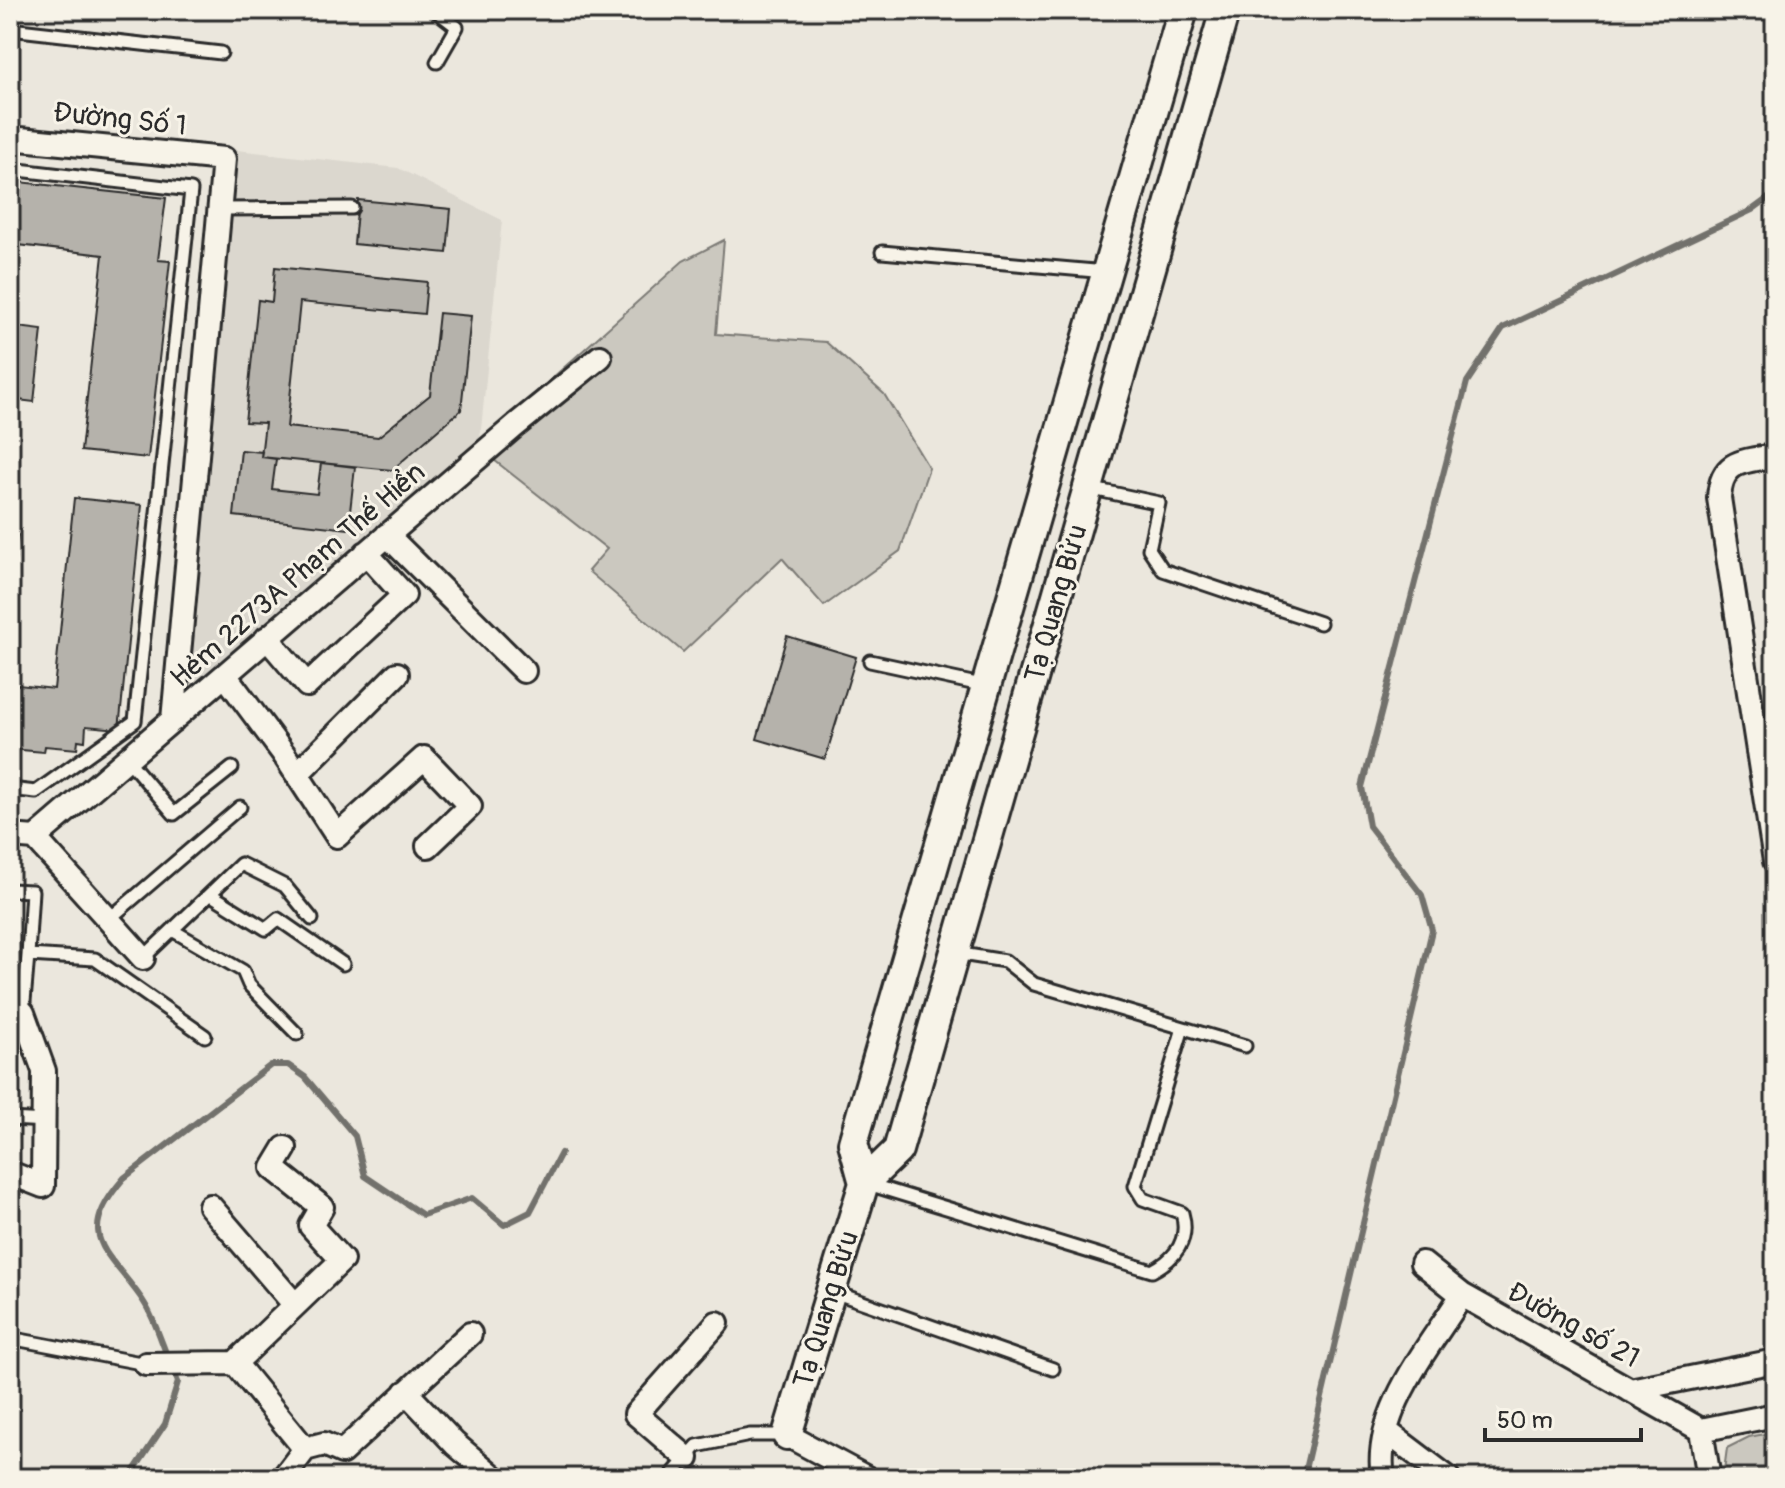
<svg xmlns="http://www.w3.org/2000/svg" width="1785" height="1488" font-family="Pangolin,sans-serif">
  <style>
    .built { fill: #dbd7ce }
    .green { fill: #cbc8bf; stroke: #7b7a75; stroke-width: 2 }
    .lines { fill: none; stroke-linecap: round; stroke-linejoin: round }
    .stream { stroke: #72716c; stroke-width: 6 }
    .building { fill: #b5b2ab; stroke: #2b2b2b; stroke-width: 2 }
    .service-casing { stroke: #2b2b2b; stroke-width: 17 }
    .minor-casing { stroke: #2b2b2b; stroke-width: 28 }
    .tertiary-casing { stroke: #2b2b2b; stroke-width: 34 }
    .service { stroke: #f7f3e8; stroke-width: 11 }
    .minor { stroke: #f7f3e8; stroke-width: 22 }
    .tertiary { stroke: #f7f3e8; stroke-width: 28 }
    .labels { text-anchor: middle; stroke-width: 6; stroke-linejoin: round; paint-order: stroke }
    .street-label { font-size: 28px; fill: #2b2b2b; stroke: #f7f3e8 }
  </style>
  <rect width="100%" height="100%" fill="#ebe7dd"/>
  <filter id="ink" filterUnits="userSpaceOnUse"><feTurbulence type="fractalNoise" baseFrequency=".0125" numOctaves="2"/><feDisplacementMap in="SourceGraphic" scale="16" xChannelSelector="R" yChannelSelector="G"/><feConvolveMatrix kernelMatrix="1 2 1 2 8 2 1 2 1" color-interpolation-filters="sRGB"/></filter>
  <g filter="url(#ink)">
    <!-- built -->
    <path class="built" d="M237 150 398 168 502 220 480 439 186 690Z"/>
    <!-- green -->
    <path class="green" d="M724 240 716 334 826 342 884 394 929 468 900 551 824 606 782 558 683 652 588 571 607 549 494 460 493 431 683 261Z
      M1775 1432V1478H1723L1727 1448 1749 1437Z"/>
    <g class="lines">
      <!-- stream -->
      <path class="stream" d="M168 1358C160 1338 152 1312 139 1295 104 1247 75 1235 124 1178L271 1065H288L305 1077 355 1136 365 1176 423 1215 472 1198 504 1225 530 1212 561 1153
        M825 1468 842 1478
        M129 1478 165 1424 178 1382 172 1368
        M1303 1478 1432 930 1422 895 1369 826 1362 787 1467 382 1503 328 1752 210 1775 193"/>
    </g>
    <!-- building -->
    <path class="building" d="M10 181 166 198 158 260 170 261 148 458 81 451 103 255 10 244Z
      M358 200 451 209 447 253 354 244Z
      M275 267 427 282 424 314 300 302 287 427 378 437 430 395 439 313 471 316 461 410 392 470 261 457 265 423 245 422 258 300 272 302Z
      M10 326 42 330 34 402 10 399Z
      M241 450 262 452 261 457 276 459 272 489 317 494 321 463 355 467 348 529 234 516Z
      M74 498 142 505 119 729 86 726 85 741 78 740 77 749 45 746 44 752 10 749V684L54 689Z
      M10 534 18 535 10 606Z
      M787 636 856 657 825 759 757 739Z"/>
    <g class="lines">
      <defs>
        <path id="service" d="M435 10 457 27 437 62
          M10 29 221 53
          M10 169 191 190 135 721 36 792 10 789
          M220 209 352 208
          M882 252 1106 272
          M1088 488 1159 503 1149 549 1163 570 1320 623
          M870 661 986 686
          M127 759 174 814 232 768
          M10 890 32 891 28 955 95 959 205 1036
          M210 894 266 929 278 919 343 964
          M108 920 240 807
          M172 930 243 971 249 985 297 1034
          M955 953 1005 961 1034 984 1245 1046
          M143 958 241 864 285 886 312 919
          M23 1013 28 955
          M10 1119 46 1121
          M865 1183 1152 1271C1175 1259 1190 1240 1182 1213L1143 1199 1135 1186 1183 1028
          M831 1291 1053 1369
          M10 1338 146 1364
          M669 1478 697 1446 750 1435H785"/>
        <path id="minor" d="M10 138 224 159 173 720
          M1775 456C1743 461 1721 460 1719 498L1775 861
          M387 535 524 671
          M267 638 307 685 404 595 366 553
          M225 675 283 753 337 836 424 758 470 806 428 846
          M297 774 397 674
          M10 836 35 838 143 958
          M35 838 516 425 600 357
          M10 1012 23 1013 44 1071 43 1186 10 1173
          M285 1148 273 1168 322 1207 311 1226 342 1260 235 1363 305 1449
          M210 1206 295 1305
          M1422 1263 1462 1295 1701 1430
          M146 1364 235 1363
          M1630 1390 1775 1361
          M406 1392 455 1444 495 1478
          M1701 1430 1775 1415
          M1701 1430 1709 1478
          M1386 1431 1448 1478
          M787 1435 867 1478
          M305 1449 324 1444 342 1452 470 1334
          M687 1458 636 1414 717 1323
          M283 1478 305 1449
          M1383 1478C1372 1413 1429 1348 1462 1295"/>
        <path id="tertiary" d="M864 1183 853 1143 1183 10
          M787 1435 864 1183 898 1150 1225 10"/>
      </defs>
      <!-- service casing -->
      <use href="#service" class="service-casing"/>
      <!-- minor casing -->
      <use href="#minor" class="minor-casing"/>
      <!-- tertiary casing -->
      <use href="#tertiary" class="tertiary-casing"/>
      <!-- service -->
      <use href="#service" class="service"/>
      <!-- minor -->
      <use href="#minor" class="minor"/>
      <!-- tertiary -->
      <use href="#tertiary" class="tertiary"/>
    </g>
  </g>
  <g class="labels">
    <!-- street labels -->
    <g class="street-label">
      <text transform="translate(120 118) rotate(6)" y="10">Đường Số 1</text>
      <text transform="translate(297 574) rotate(-41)" y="10">Hẻm 2273A Phạm Thế Hiển</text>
      <text transform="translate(1055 603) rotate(-74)" y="10">Tạ Quang Bửu</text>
      <text transform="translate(825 1309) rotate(-73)" y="10">Tạ Quang Bửu</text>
      <text transform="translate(1574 1324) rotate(29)" y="10">Đường số 21</text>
    </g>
  </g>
  <!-- margin -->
  <rect width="1785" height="1488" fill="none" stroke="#f7f3e8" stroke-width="40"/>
  <rect x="20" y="20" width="1745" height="1448" fill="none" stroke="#2b2b2b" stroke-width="3" filter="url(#ink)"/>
  <!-- scale -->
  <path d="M1485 1428v12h156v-12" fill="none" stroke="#2b2b2b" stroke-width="4"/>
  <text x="1497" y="1428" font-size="24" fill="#2b2b2b" stroke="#f7f3e8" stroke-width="6" paint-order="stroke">50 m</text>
</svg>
